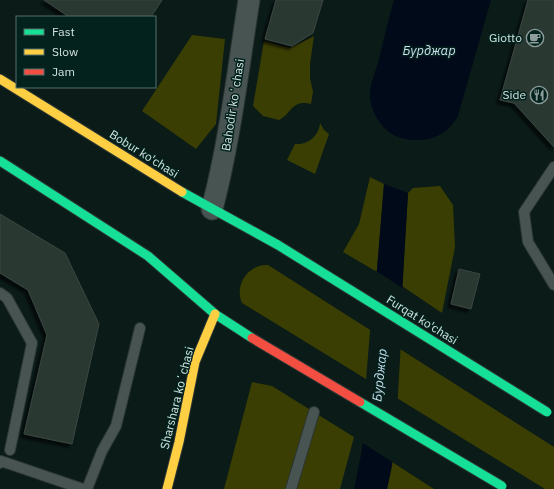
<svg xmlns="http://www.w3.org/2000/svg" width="554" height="489" font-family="'IBM Plex Sans',sans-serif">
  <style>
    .green { fill: #3a3e03 }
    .water { fill: #010a18 }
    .pier { fill: #0a1b18 }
    .building { fill: #2c3733; stroke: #3a4641; filter: url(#shadow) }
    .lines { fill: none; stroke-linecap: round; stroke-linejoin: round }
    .lane-casing { stroke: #2b3634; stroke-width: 12 }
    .street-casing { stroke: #2b3634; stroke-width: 23 }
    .fast-casing { stroke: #2b3634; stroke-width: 11 }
    .slow-casing { stroke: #2b3634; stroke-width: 11 }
    .lane { stroke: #485452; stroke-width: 10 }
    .street { stroke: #485452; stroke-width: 21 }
    .fast { stroke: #16e098; stroke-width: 9 }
    .slow { stroke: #ffcf43; stroke-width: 9 }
    .fast-bridge-casing { stroke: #2b3634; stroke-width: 11; stroke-linecap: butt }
    .jam-bridge-casing { stroke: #2b3634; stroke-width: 11; stroke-linecap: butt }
    .fast-bridge { stroke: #16e098; stroke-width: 9 }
    .jam-bridge { stroke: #f24e42; stroke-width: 9 }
    .labels { text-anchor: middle; stroke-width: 3; stroke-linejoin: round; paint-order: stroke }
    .poi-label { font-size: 12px; fill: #d3e4e0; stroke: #03221d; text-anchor: end }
    .street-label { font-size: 12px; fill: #d3e4e0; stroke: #03221d }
    .water-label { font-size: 13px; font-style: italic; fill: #cedeee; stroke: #03221d }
  </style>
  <defs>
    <filter id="shadow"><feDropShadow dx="-3.5" dy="3.5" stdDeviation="1" flood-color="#0009"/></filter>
  </defs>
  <rect width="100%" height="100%" fill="#0a1b18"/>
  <!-- green -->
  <path class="green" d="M192 35 225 39 216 124 196 149 142 111Z
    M314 36 310 64V78L313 92 311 104C291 99 292 114 279 120L263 116 253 106 264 41 290 48Z
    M320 123 324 130 329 134 315 174 287 160 295 144C308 145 319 136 320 123Z
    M370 177 384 184 377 272 343 252 359 224Z
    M440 186 453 205 455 247 442 313 402 286 408 193 413 188Z
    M268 265 554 447V489H545L242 303C234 285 248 264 268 265Z
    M252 382 272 386 354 437 340 489H224Z
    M392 462 434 489H387Z"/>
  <!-- water -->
  <path class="water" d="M394 0H491L458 116C450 131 436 140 419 140 410 140 400 139 392 134 379 126 369 108 370 92 371 83 375 72 378 63 383 42 388 21 394 0Z
    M384 184 408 193 392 466 387 489H354L362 450Z"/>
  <!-- pier -->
  <path class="pier" d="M375 270 404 289 394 463 361 442Z"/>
  <!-- building -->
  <path class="building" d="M44 0H162L151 17H69Z
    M276 0H323L313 33 292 46 265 39Z
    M528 0H554V147L514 103 500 100Z
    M0 214 65 253 99 324 72 444 24 434 47 335 28 290 0 273Z
    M459 269 480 274 471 309 451 304Z"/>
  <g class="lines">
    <defs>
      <path id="lane" d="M554 167 524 212 528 242 554 285
        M0 293 7 298 32 343 10 450
        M0 463 1 461 83 489
        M87 489 102 451 116 426 140 328
        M291 489 314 412"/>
      <path id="street" d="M212 209C230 140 238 70 249 0"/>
      <path id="fast" d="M0 161 148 256 215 314 252 338
        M182 192 278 245"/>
      <path id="slow" d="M0 79 182 192
        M167 489 179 442 195 362 215 314"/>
    </defs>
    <!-- lane casing -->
    <use href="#lane" class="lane-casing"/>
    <!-- street casing -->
    <use href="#street" class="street-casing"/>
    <!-- fast casing -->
    <use href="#fast" class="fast-casing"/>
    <!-- slow casing -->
    <use href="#slow" class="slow-casing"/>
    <!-- lane -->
    <use href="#lane" class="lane"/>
    <!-- street -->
    <use href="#street" class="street"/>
    <!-- fast -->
    <use href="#fast" class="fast"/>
    <!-- slow -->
    <use href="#slow" class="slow"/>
    <defs>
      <path id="fast-bridge" d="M278 245 547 412
        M360 402 502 486"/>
      <path id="jam-bridge" d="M252 338 360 402"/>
    </defs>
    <!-- fast-bridge casing -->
    <use href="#fast-bridge" class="fast-bridge-casing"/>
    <!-- jam-bridge casing -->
    <use href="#jam-bridge" class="jam-bridge-casing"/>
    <!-- fast-bridge -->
    <use href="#fast-bridge" class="fast-bridge"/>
    <!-- jam-bridge -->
    <use href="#jam-bridge" class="jam-bridge"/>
  </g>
  <!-- icons -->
  <defs>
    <symbol id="cafe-ring" viewBox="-11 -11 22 22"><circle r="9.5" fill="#03221d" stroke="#8d9e9a" stroke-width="1.5"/><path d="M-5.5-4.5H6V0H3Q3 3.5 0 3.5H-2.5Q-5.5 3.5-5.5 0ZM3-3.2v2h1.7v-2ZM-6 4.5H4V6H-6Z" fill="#8d9e9a"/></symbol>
    <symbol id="restaurant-ring" viewBox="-11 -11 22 22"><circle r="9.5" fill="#03221d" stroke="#8d9e9a" stroke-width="1.5"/><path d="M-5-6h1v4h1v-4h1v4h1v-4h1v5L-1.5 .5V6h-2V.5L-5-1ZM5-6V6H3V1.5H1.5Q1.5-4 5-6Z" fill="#8d9e9a"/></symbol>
  </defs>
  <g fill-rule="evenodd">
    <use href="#cafe-ring" x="525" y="28" width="20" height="20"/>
    <use href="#restaurant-ring" x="529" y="85" width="20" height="20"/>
  </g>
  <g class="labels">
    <!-- poi labels -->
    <g class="poi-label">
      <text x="522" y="42">Giotto</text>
      <text x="526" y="99">Side</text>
    </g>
    <!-- street labels -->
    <g class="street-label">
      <text transform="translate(233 105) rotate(-81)" y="4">Bahodir koʻchasi</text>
      <text transform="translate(144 154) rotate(32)" y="4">Bobur ko'chasi</text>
      <text transform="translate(422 320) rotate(32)" y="4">Furqat ko'chasi</text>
      <text transform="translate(177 398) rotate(-76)" y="4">Sharshara koʻchasi</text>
    </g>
    <!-- water labels -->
    <g class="water-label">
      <text x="429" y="55">Бурджар</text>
      <text transform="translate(379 375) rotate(-84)" y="5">Бурджар</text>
    </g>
  </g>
  <!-- legend -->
  <rect x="16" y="16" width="140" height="72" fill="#03221d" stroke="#56706b"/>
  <rect x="24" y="29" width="20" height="6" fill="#16e098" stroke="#56706b"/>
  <text x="52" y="36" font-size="12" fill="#d3e4e0">Fast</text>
  <rect x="24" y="49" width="20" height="6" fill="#ffcf43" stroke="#56706b"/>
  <text x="52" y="56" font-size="12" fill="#d3e4e0">Slow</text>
  <rect x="24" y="69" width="20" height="6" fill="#f24e42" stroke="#56706b"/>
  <text x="52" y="76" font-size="12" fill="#d3e4e0">Jam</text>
</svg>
